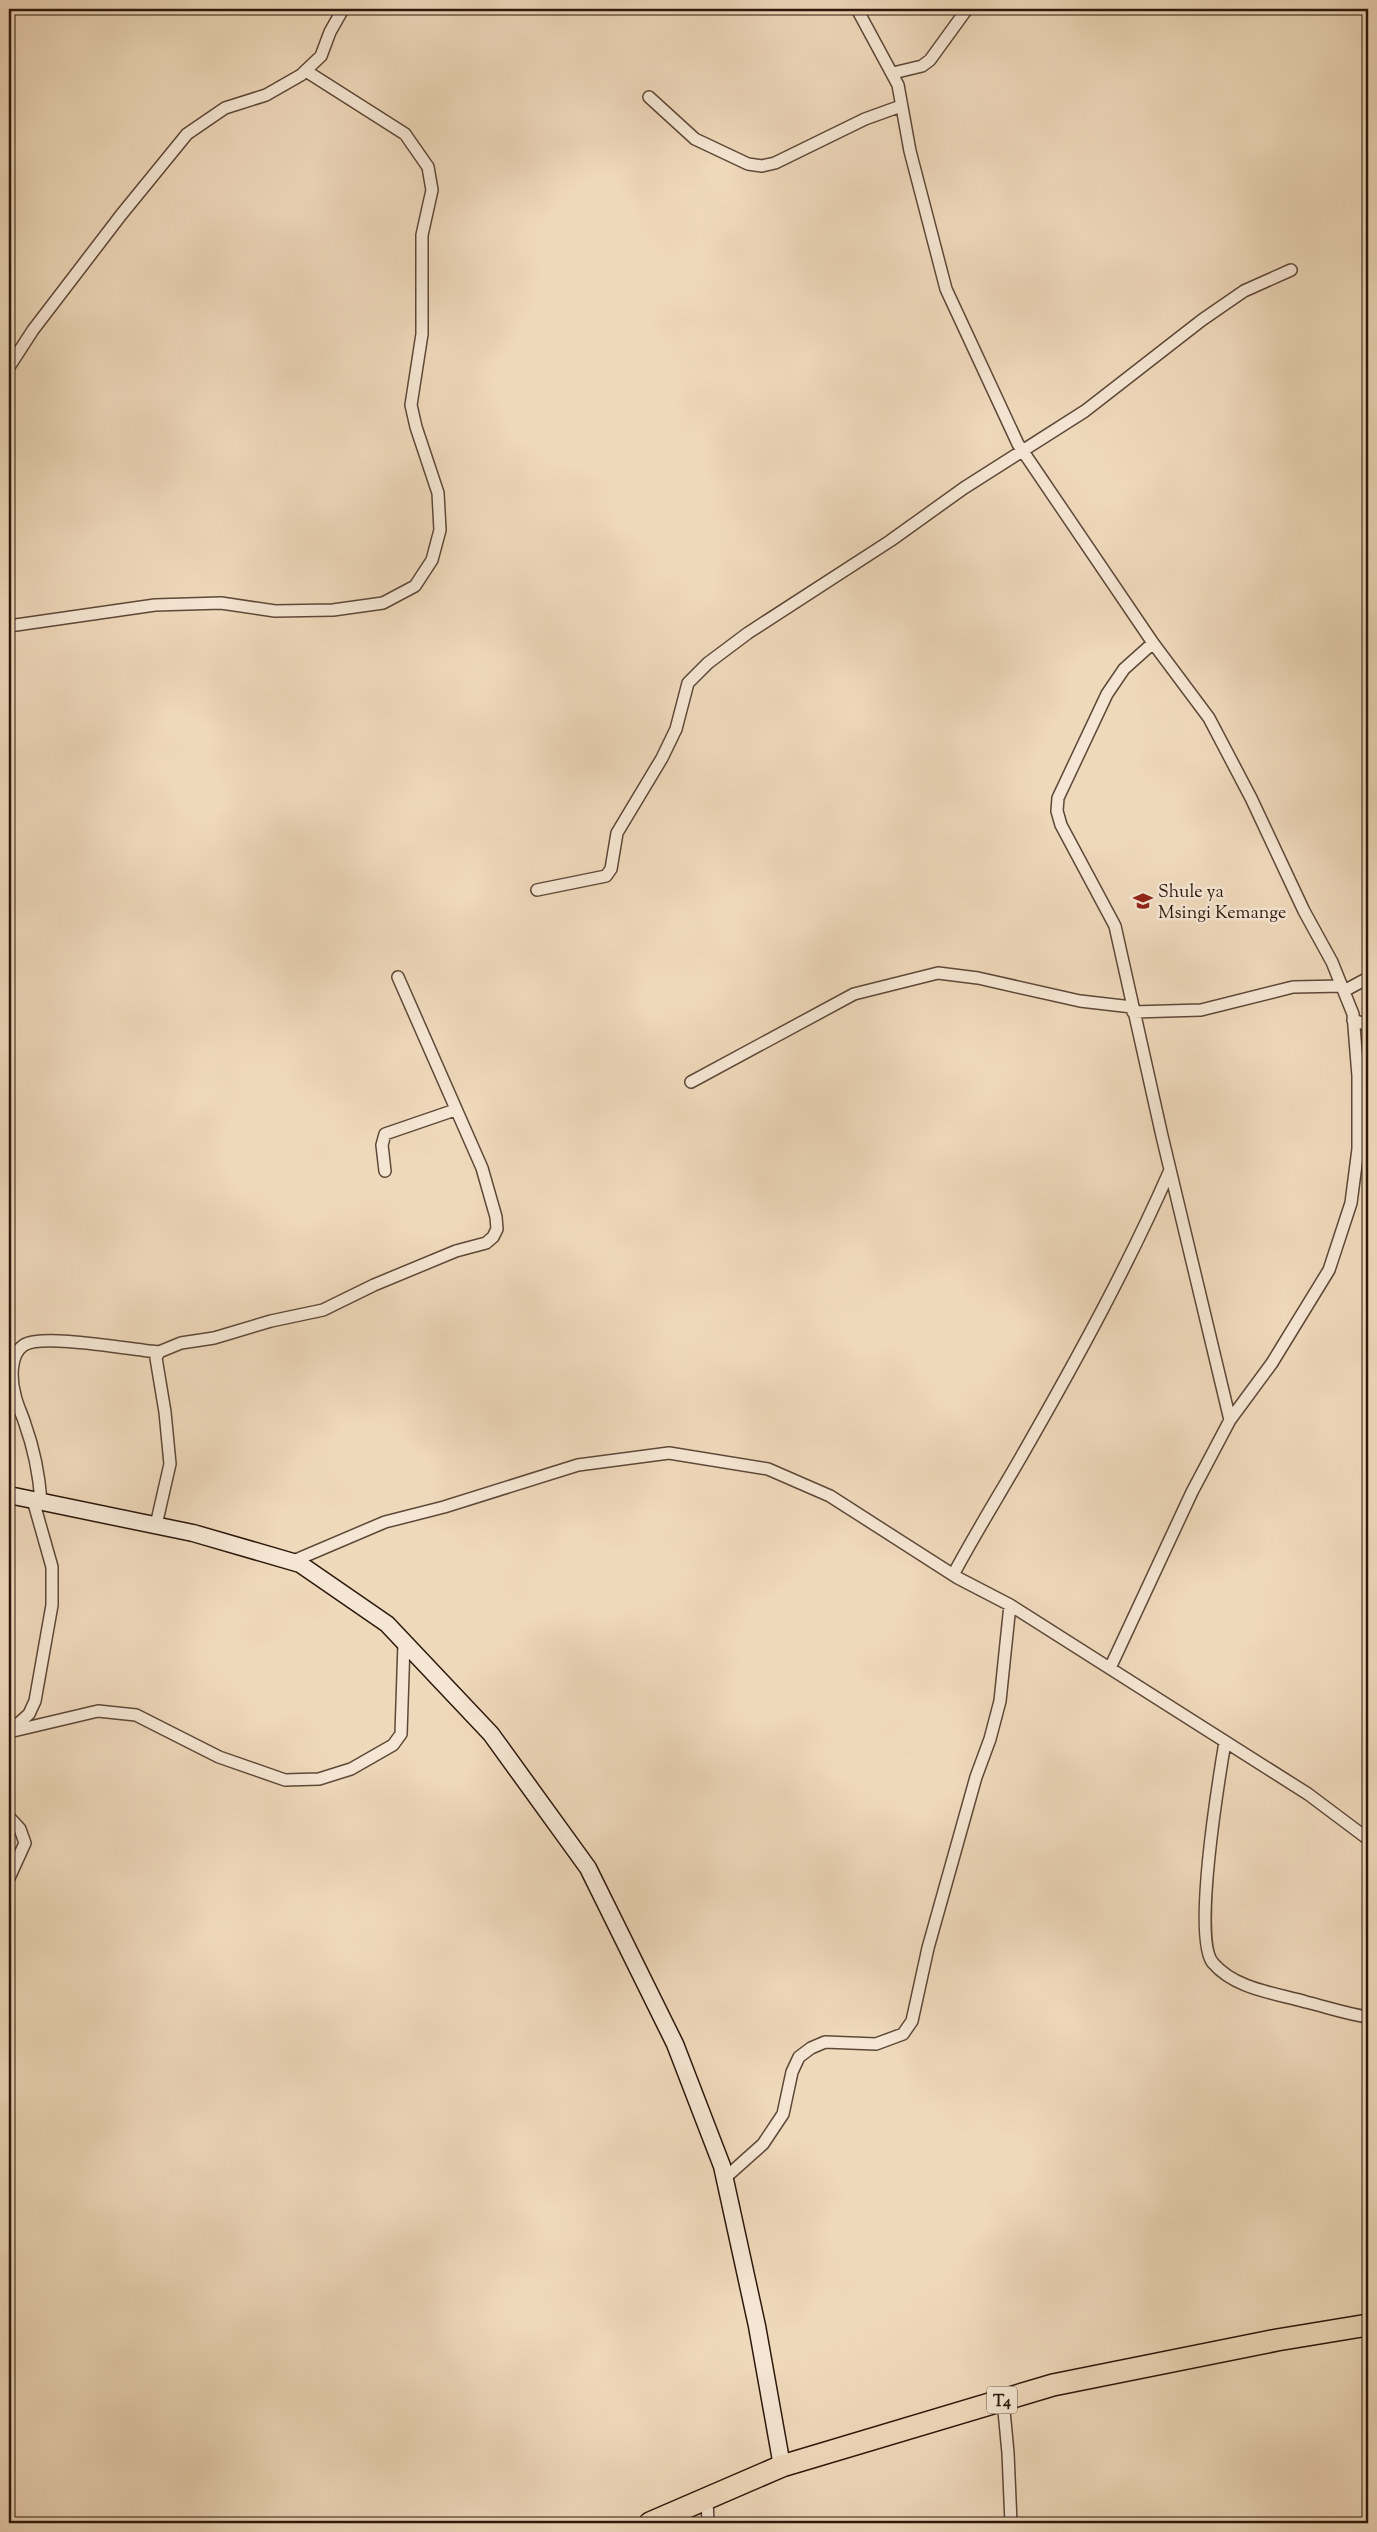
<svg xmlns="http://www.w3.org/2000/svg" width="1377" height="2532" font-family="'Sorts Mill Goudy',serif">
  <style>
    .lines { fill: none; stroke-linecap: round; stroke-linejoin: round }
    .street-casing { stroke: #5e4838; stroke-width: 14 }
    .secondary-casing { stroke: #2d180c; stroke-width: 19 }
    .highway-casing { stroke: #2d180c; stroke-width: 24 }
    .street { stroke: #f5e6d3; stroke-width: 11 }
    .secondary { stroke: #f5e6d3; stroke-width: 16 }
    .highway { stroke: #efd9bb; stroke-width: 21 }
    .labels { text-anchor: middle; stroke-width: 5; stroke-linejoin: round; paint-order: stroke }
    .shield { fill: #f5e6d3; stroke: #695648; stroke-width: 1 }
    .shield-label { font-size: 16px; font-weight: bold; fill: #2d180c }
    .poi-label { font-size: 18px; fill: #2d180c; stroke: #f5e6d3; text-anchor: start }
  </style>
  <rect width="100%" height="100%" fill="#efd9bb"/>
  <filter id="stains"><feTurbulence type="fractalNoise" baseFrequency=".004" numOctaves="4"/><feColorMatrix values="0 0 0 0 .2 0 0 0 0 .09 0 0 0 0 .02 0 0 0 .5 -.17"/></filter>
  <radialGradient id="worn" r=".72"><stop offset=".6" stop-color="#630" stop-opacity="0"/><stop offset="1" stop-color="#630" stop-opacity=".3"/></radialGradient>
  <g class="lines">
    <defs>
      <path id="street" d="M857 9 898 85 910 151 946 289 1018 444 1153 643 1209 718 1251 798 1304 911 1332 962 1353 1014 1358 1076V1149L1351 1203 1329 1270 1272 1363 1230 1420 1192 1492 1110 1668
        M893 73 922 66 930 60 967 9
        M649 97 695 139 748 164 762 166 775 163 865 119 901 106
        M9 367 33 330 121 215 187 134 225 108 266 95 301 75 321 56 330 32 343 9
        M9 626 155 605 221 603 275 611 333 610 383 603 415 586 432 560 440 530 438 493 416 427 411 405 422 334V235L432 190 428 167 405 134 306 71
        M1153 643 1124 669 1107 694 1058 798 1057 811 1061 825 1115 926 1162 1136 1230 1420
        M537 890 606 876 611 869 617 833 662 758 676 729 688 683 708 663 748 633 890 541 964 488 1085 411 1202 320 1244 291 1291 270
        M1344 991 1368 978
        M1133 1012 1201 1010 1293 987 1342 986
        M1353 1020 1368 1025
        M691 1082 854 994 938 973 978 978 1080 1001 1132 1007
        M385 1171 382 1145 385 1134 455 1110
        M41 1501C39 1474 34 1449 25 1424 22 1414 17 1405 15 1395 11 1381 9 1355 24 1345 43 1333 133 1350 159 1352
        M156 1525 170 1464 165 1412 156 1358 159 1352 181 1343 214 1338 271 1321 323 1310 374 1285 456 1251 486 1243 493 1237 497 1229 496 1217 482 1168 398 977
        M291 1562 385 1522 444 1507 578 1465 669 1453 768 1469 830 1496 958 1578 1010 1605 1308 1794 1368 1839
        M953 1575C976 1532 1001 1492 1025 1450 1077 1359 1128 1266 1170 1170
        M11 1730 29 1714 35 1701 52 1605V1567L33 1500
        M9 1732 98 1711 136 1715 219 1757 285 1780 319 1779 351 1769 393 1745 401 1734 404 1643
        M1225 1742C1219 1778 1192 1940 1213 1963 1235 1989 1275 1993 1306 2002 1327 2007 1347 2014 1368 2017
        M9 1817 20 1829 25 1843 9 1878
        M725 2178 763 2144 783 2114 792 2072 799 2057 811 2048 825 2042 876 2044 903 2034 912 2021 928 1948 976 1777 990 1739 1000 1701 1010 1605
        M1003 2400 1008 2453 1011 2523
        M707 2499 708 2523"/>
      <path id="secondary" d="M9 1495 193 1533 300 1564 387 1624 491 1734 588 1868 675 2044 722 2166 757 2326 782 2466"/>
      <path id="highway" d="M650 2523 782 2466 1053 2385 1277 2340 1368 2325"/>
    </defs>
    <!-- street casing -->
    <use href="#street" class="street-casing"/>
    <!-- secondary casing -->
    <use href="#secondary" class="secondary-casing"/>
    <!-- highway casing -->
    <use href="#highway" class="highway-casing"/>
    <!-- street -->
    <use href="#street" class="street"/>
    <!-- secondary -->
    <use href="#secondary" class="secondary"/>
    <!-- highway -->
    <use href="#highway" class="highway"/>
  </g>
  <!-- icons -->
  <defs>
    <symbol id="school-bare" viewBox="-9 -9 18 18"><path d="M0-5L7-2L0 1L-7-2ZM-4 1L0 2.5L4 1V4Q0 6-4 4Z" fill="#8f2418" stroke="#f5e6d3" stroke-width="2.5" paint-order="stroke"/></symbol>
  </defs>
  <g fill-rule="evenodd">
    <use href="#school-bare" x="1129" y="887" width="28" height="28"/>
  </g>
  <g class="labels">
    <!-- shield labels -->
    <rect class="shield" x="987" y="2386.5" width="30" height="27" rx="4"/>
    <g class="shield-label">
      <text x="1002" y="2406">T4</text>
    </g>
    <!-- poi labels -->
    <g class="poi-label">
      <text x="1158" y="897">Shule ya<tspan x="1158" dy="21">Msingi Kemange</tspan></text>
    </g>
  </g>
  <!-- margin -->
  <rect width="1377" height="2532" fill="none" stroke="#efd9bb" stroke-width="30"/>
  <rect x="10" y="10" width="1357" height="2512" fill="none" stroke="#2d180c" stroke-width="2.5"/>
  <rect x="15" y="15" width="1347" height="2502" fill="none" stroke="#2d180c"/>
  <rect width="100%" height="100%" filter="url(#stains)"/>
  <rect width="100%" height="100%" fill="url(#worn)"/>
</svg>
